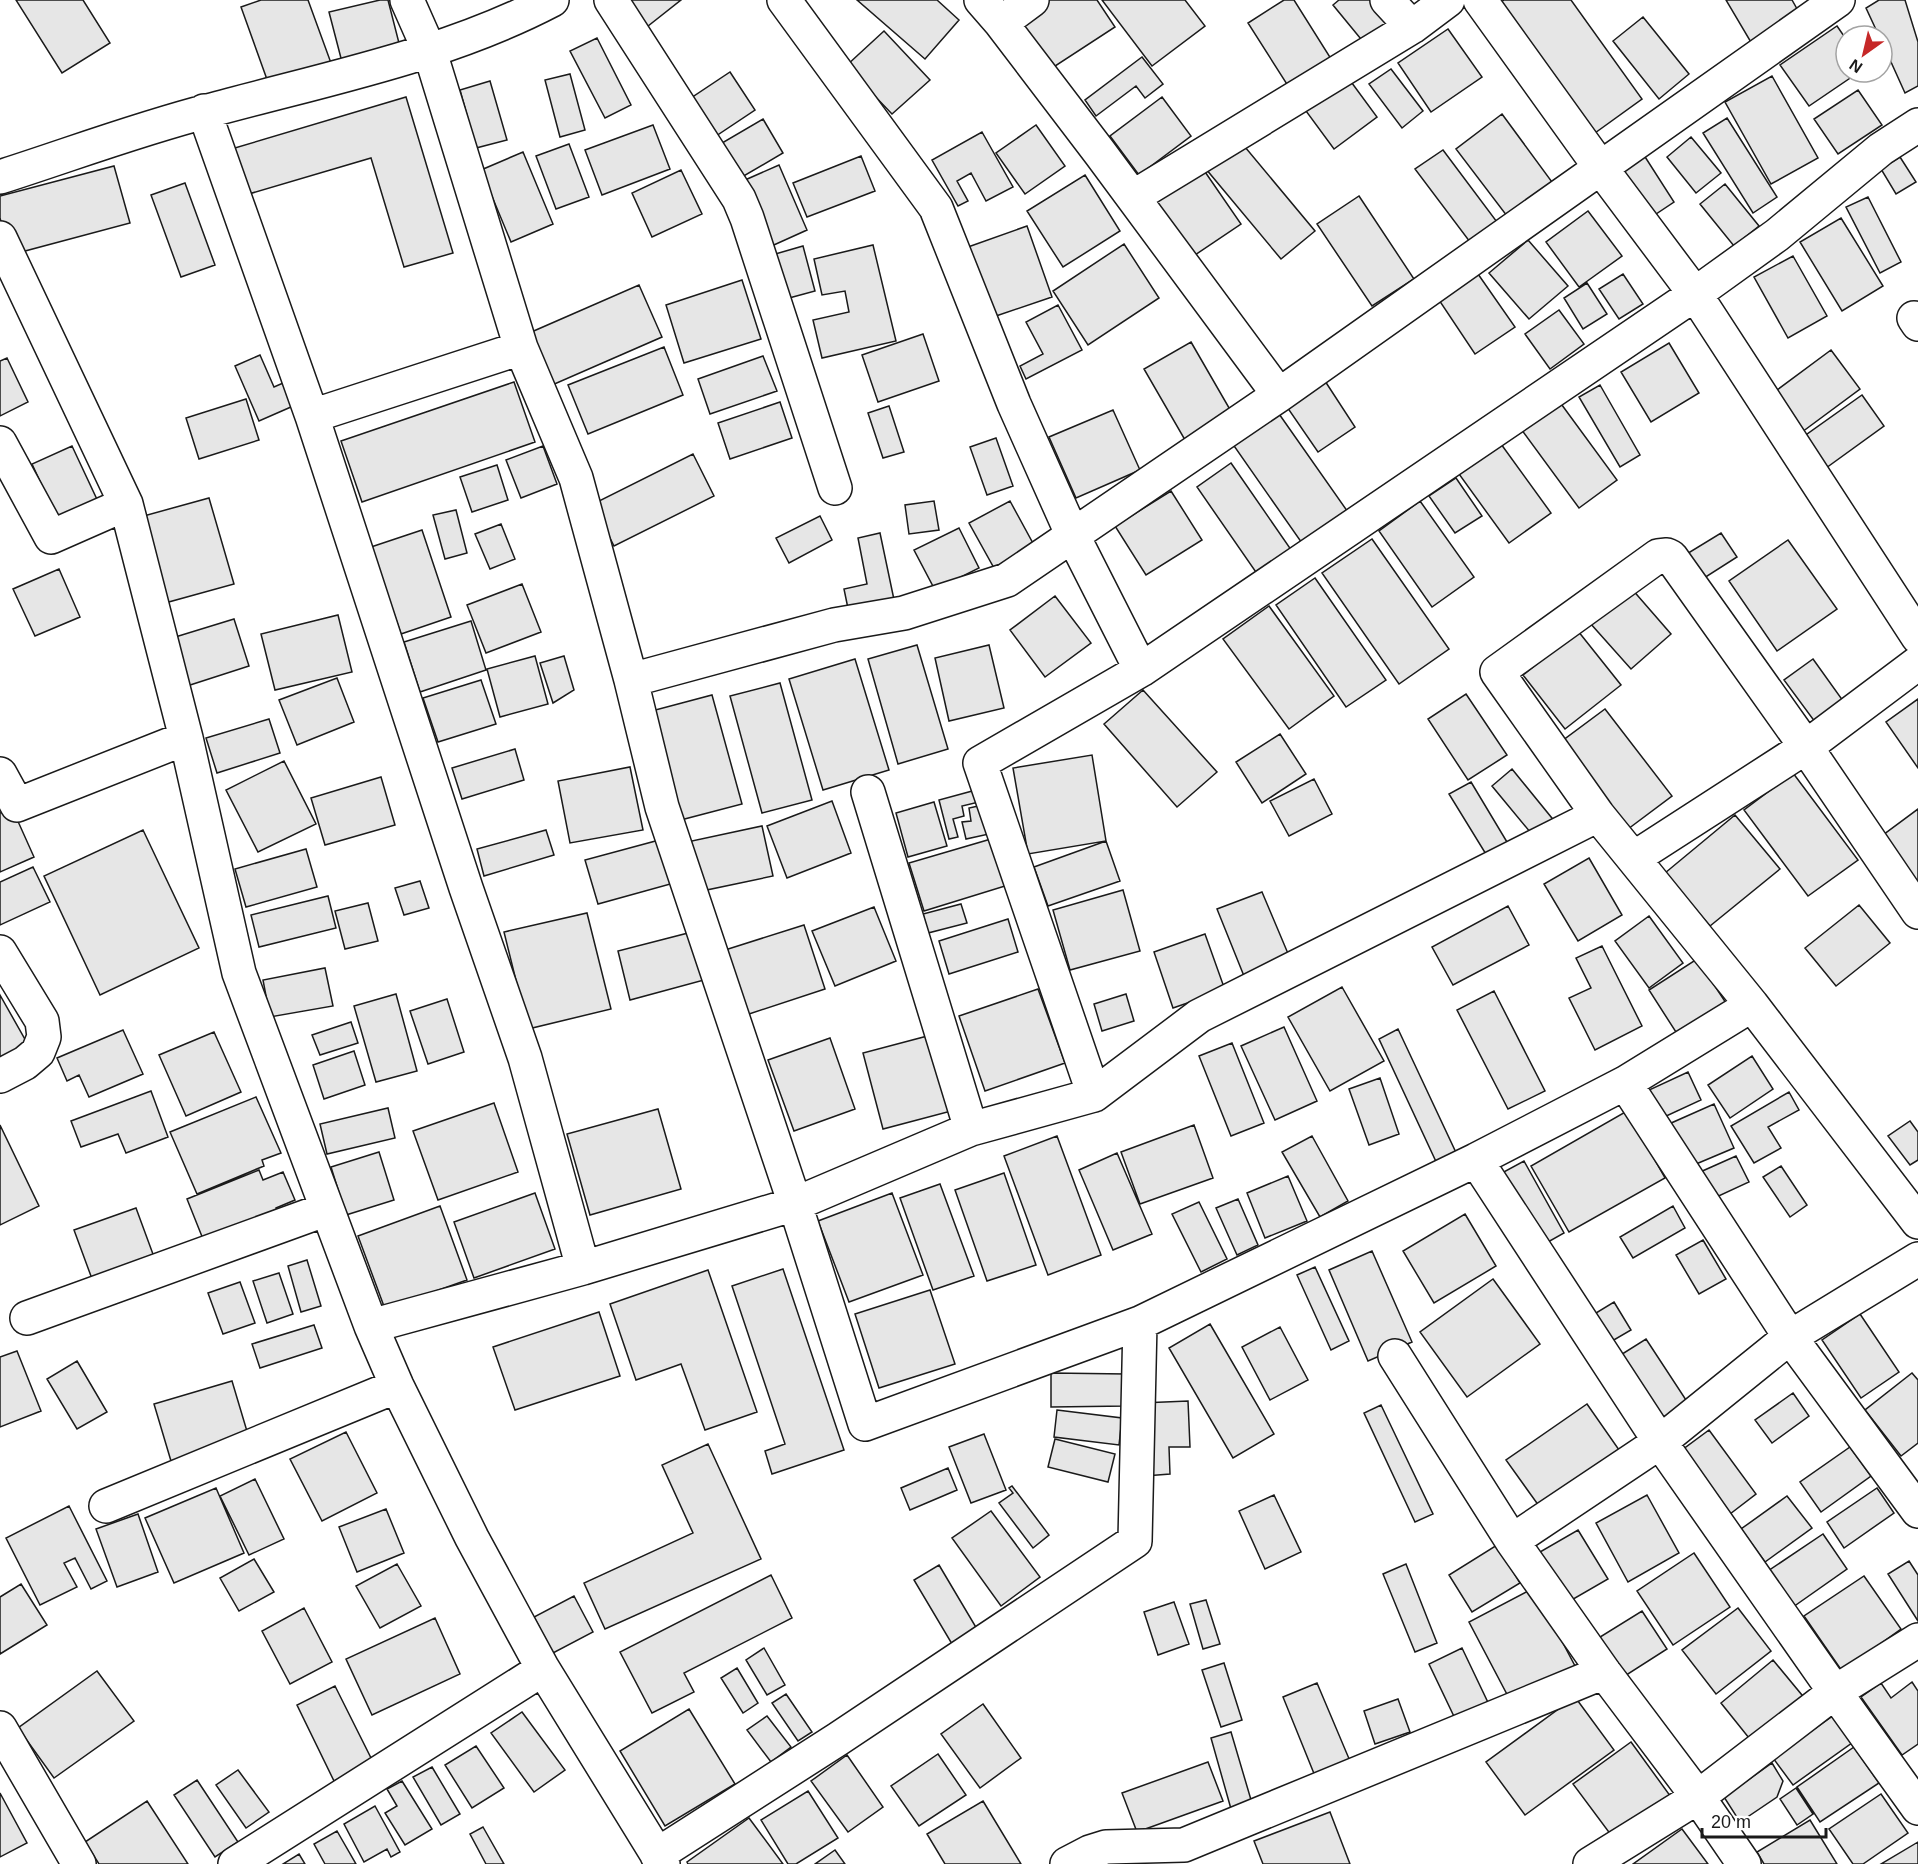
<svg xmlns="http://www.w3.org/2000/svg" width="1918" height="1864" font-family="Arial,sans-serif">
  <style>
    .building { fill: #e6e6e6; stroke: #1a1a1a; stroke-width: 1.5 }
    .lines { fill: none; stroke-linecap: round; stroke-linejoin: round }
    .minor-casing { stroke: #1a1a1a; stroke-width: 36 }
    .minor { stroke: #fff; stroke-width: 33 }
  </style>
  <rect width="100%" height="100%" fill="#fff"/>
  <!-- building -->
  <path class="building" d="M16 0H83L110 43 62 73Z
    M261 0H308L331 63 269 85 241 7Z
    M380 0H388L400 47 342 62 329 12Z
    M619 0H681L643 30Z
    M857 0H937L959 20 925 59Z
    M1045 0H1097L1115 27 1046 72 1012 22Z
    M1102 0H1185L1205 26 1152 66Z
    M1284 0H1294L1333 62 1290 89 1248 23Z
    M1339 0H1370L1390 25 1365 44 1333 5Z
    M1504 0H1571L1642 99 1588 138 1495 6Z
    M1726 0H1792L1801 16 1752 44Z
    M1879 0H1905L1918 42V86L1905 93 1882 42V36H1879L1866 8Z
    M1643 17 1689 74 1659 99 1613 41Z
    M1837 26 1846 39V72H1859L1809 106 1780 65Z
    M1448 29 1482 77 1431 112 1398 63Z
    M884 31 930 80 892 114 846 66Z
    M597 38 631 105 605 118 570 51Z
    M1142 57 1163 84 1145 98 1136 86 1096 116 1085 100Z
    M1391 69 1423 111 1402 128 1369 84Z
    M730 72 755 110 710 140 685 102Z
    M570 74 585 130 560 137 545 80Z
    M1772 76 1818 158 1771 184 1725 102Z
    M1349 79 1377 117 1334 149 1306 111Z
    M490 81 507 140 476 148 460 90Z
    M1858 90 1882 125 1838 154 1814 119Z
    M406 97 453 253 404 267 371 158 242 196 228 150Z
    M1162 97 1191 136 1139 175 1110 136Z
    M1502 114 1552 182 1507 216 1456 149Z
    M1727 118 1777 197 1753 213 1703 133Z
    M763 119 783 153 742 177 722 143Z
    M653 125 670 169 602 195 585 150Z
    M1036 125 1065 166 1025 194 996 153Z
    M982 132 1013 187 986 201 971 173 957 181 968 201 958 206 932 160Z
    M1691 137 1721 173 1696 193 1667 157Z
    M1240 141 1315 231 1281 259 1206 169Z
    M569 144 589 197 556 209 536 156Z
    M1640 149 1674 202 1647 220 1612 167Z
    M1443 150 1497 222 1470 242 1415 169Z
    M523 152 553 224 511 242 481 170Z
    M861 156 875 191 807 217 793 183Z
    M1900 157 1916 182 1896 194 1881 169Z
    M779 165 807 230 765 249 736 184Z
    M114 166 130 223 10 255 0 218V196Z
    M1201 166 1241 224 1192 257 1152 201Z
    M681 170 702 214 652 237 632 193Z
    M1085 175 1120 231 1063 267 1027 211Z
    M185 183 215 265 181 277 151 195Z
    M1725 184 1759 226 1734 246 1700 204Z
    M1359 196 1414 279 1372 306 1317 224Z
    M1868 197 1901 262 1880 273 1846 207Z
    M1588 211 1622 256 1579 287 1546 242Z
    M1841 218 1883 286 1842 311 1800 242Z
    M1027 226 1052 297 993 317 968 247Z
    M1528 240 1568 286 1529 319 1489 273Z
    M1124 244 1159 298 1088 345 1053 291Z
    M873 245 896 341 822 358 813 320 849 312 845 291 822 295 814 259Z
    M803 246 815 291 778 301 765 257Z
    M1793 256 1827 316 1788 338 1754 277Z
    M1478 274 1515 327 1475 354 1439 300Z
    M1623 274 1643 304 1619 319 1599 289Z
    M742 280 761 339 684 363 666 305Z
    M1587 283 1607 314 1583 329 1564 298Z
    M639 285 662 337 543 389 520 337Z
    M1058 305 1082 350 1026 379 1020 366 1043 354 1026 322Z
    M1559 310 1584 344 1550 369 1525 334Z
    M923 334 939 381 878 402 862 355Z
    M1191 342 1232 413 1185 440 1144 369Z
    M1669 343 1699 393 1651 422 1621 372Z
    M664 347 683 395 588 434 568 385Z
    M1831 350 1860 389 1802 432 1773 393Z
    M260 355 274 387 290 380 300 403 259 421 235 366Z
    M763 356 777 391 710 414 698 379Z
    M7 358 28 402 0 416V361Z
    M1325 381 1355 427 1318 452 1287 407Z
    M514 382 535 442 362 502 341 441Z
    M1600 385 1640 455 1620 467 1579 397Z
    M1862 395 1884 426 1826 468 1803 437Z
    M246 399 259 440 199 459 186 418Z
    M1559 401 1617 480 1579 508 1521 429Z
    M780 402 792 438 730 459 718 423Z
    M889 406 904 452 883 458 868 413Z
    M1113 410 1140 470 1076 498 1049 437Z
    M1277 411 1350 515 1304 546 1232 443Z
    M996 438 1013 486 987 495 970 447Z
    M1501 444 1551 513 1509 543 1459 474Z
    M72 446 101 508 61 527 32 464Z
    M543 446 557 484 521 498 506 460Z
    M693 454 714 496 614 546 593 504Z
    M1231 463 1294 554 1260 578 1197 487Z
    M497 465 508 500 472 512 460 477Z
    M1456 478 1482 516 1455 533 1429 496Z
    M1171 491 1202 540 1146 575 1115 526Z
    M209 498 234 584 165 603 140 517Z
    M934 501 939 530 909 534 905 505Z
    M1010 501 1035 547 994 568 969 523Z
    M1420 501 1474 577 1432 607 1379 531Z
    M456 510 467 553 445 559 433 515Z
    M820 516 832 540 789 563 776 538Z
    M501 524 515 559 490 569 475 534Z
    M959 528 979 568 935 590 914 550Z
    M422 530 451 617 401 634 371 547Z
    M880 533 897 614 851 623 844 589 867 584 858 538Z
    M1721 533 1737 557 1701 580 1685 555Z
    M1372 539 1449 649 1399 684 1322 573Z
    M1788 540 1837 609 1777 651 1729 581Z
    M59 569 80 617 35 636 13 589Z
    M1315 578 1386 680 1346 707 1276 605Z
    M522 584 541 632 486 653 467 605Z
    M1631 588 1671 634 1631 669 1590 623Z
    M1055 596 1091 643 1045 677 1010 630Z
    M1269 606 1334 696 1289 729 1223 639Z
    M338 615 352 672 275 690 261 634Z
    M234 619 249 666 187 686 172 638Z
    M471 621 486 670 420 692 404 642Z
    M1578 631 1621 685 1565 729 1523 675Z
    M917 645 948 749 898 764 868 659Z
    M989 645 1004 708 949 721 935 658Z
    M535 656 548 704 500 717 487 669Z
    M564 656 574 690 553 703 540 663Z
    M855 659 889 770 823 790 789 679Z
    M1813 659 1846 705 1818 726 1784 680Z
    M337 678 354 722 297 745 279 700Z
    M481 680 496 724 438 742 423 698Z
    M780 683 812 800 762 813 730 696Z
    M1143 690 1217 772 1177 807 1104 724Z
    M1466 694 1507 755 1468 780 1428 719Z
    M712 695 742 804 673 822 644 713Z
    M1918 699V768L1886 722Z
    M1605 709 1672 796 1628 829 1562 741Z
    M269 719 280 753 217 773 206 738Z
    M1280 734 1306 774 1262 803 1236 762Z
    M515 749 524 780 462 799 452 768Z
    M1092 755 1106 841 1028 854 1013 768Z
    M284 761 316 824 258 852 226 790Z
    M630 767 643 830 570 843 558 781Z
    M1512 769 1560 828 1540 844 1492 786Z
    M1793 773 1858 860 1808 896 1744 810Z
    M381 777 395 825 325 845 311 798Z
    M1314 779 1332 814 1289 836 1270 801Z
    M1471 782 1513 852 1492 864 1449 794Z
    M976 790 979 802 962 806 964 816 953 819 958 837 949 839 939 800Z
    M832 801 851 853 787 878 767 826Z
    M934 802 947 846 908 857 896 813Z
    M983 805 989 834 966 839 962 822 971 821 969 808Z
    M12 808 34 857 0 872V813Z
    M1918 809V885L1879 838Z
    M1735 815 1780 869 1710 926 1665 873Z
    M762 826 773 876 697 892 687 842Z
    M143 830 199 948 100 995 44 876Z
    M546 830 554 855 484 876 477 849Z
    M663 839 674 883 598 904 585 860Z
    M991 839 1005 886 924 911 909 863Z
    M1106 841 1120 881 1048 906 1034 867Z
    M306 849 317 887 246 907 235 869Z
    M1589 858 1622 915 1578 941 1544 884Z
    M33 867 50 902 0 925V882Z
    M420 881 429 908 404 915 395 888Z
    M1123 890 1140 951 1070 970 1053 910Z
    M1262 892 1292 963 1246 981 1217 909Z
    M328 896 336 928 259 947 251 915Z
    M368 903 378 941 345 949 335 911Z
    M961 904 967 923 928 933 923 914Z
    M1859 905 1890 943 1836 986 1805 948Z
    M1508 906 1529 945 1453 985 1432 947Z
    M874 907 896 961 835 986 812 931Z
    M587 913 611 1009 528 1029 504 932Z
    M1649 916 1683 963 1649 988 1615 941Z
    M1008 919 1018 952 949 974 939 941Z
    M804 925 825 989 746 1015 725 950Z
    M692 932 704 980 630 1000 618 951Z
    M1205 934 1225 990 1173 1008 1154 952Z
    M1602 946 1642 1026 1595 1050 1569 998 1591 988 1576 958Z
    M1697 959 1732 1012 1683 1043 1649 990Z
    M325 968 333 1006 270 1017 263 980Z
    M1342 987 1384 1061 1330 1091 1288 1017Z
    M1038 989 1065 1063 985 1091 959 1016Z
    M1494 991 1545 1091 1508 1109 1457 1010Z
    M396 994 417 1071 376 1082 354 1006Z
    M1126 994 1134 1021 1102 1031 1094 1004Z
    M0 995 31 1050 0 1067Z
    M447 999 464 1052 428 1064 410 1011Z
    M351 1022 358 1043 320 1055 312 1035Z
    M1284 1027 1317 1101 1275 1120 1241 1046Z
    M1398 1029 1459 1159 1439 1168 1379 1039Z
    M123 1030 143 1074 89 1097 79 1075 67 1081 57 1058Z
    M214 1032 241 1092 186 1116 159 1055Z
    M935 1034 955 1110 883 1129 863 1053Z
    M830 1038 855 1109 794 1131 768 1060Z
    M1232 1043 1264 1123 1231 1136 1199 1056Z
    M354 1051 365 1085 324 1099 313 1065Z
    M1752 1056 1773 1089 1730 1118 1708 1085Z
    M1688 1072 1701 1100 1662 1118 1649 1090Z
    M1380 1078 1399 1134 1369 1145 1349 1089Z
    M151 1091 168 1137 126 1153 118 1134 81 1147 71 1121Z
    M1789 1092 1799 1110 1768 1127 1781 1148 1754 1163 1731 1126Z
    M256 1097 281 1153 262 1160 264 1166 197 1194 170 1132Z
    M494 1103 518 1172 438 1200 413 1131Z
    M1714 1104 1734 1148 1689 1167 1669 1124Z
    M388 1108 395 1138 327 1154 320 1124Z
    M658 1109 681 1189 590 1215 567 1134Z
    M1627 1111 1665 1178 1569 1232 1531 1166Z
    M1910 1121 1918 1132V1160L1910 1165 1888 1136Z
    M0 1125 39 1206 0 1225Z
    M1194 1125 1213 1178 1140 1204 1121 1152Z
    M1057 1136 1101 1255 1048 1275 1004 1156Z
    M1312 1136 1348 1201 1320 1217 1282 1152Z
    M379 1152 394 1200 346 1215 331 1167Z
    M1117 1153 1152 1234 1113 1250 1079 1170Z
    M1736 1156 1749 1182 1710 1200 1698 1173Z
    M1524 1161 1564 1233 1541 1246 1500 1174Z
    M1781 1166 1807 1205 1790 1217 1763 1177Z
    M259 1170 263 1180 283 1172 295 1200 276 1208 278 1215 205 1244 187 1199Z
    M1004 1173 1036 1265 987 1281 955 1190Z
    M1288 1176 1307 1221 1265 1238 1247 1193Z
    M940 1184 974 1276 933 1290 900 1198Z
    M535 1193 555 1249 474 1278 454 1222Z
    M892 1193 923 1275 849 1302 818 1221Z
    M1238 1199 1258 1245 1237 1255 1216 1208Z
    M1199 1202 1227 1259 1201 1272 1172 1214Z
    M440 1206 467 1280 385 1309 358 1236Z
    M1673 1206 1685 1228 1633 1258 1620 1237Z
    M136 1208 157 1265 95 1287 74 1230Z
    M1465 1214 1496 1266 1434 1303 1403 1251Z
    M1703 1240 1726 1279 1699 1294 1676 1255Z
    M1372 1251 1412 1342 1368 1361 1329 1270Z
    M307 1260 321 1306 301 1312 288 1266Z
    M1315 1267 1349 1341 1331 1350 1297 1275Z
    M783 1269 844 1450 772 1474 765 1451 785 1444 732 1286Z
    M708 1270 757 1412 705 1430 681 1364 636 1380 610 1304Z
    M279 1273 293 1314 267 1323 253 1281Z
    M1493 1279 1540 1344 1467 1397 1420 1332Z
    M240 1282 255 1323 223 1334 208 1293Z
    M930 1290 955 1364 879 1388 855 1314Z
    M1614 1302 1631 1330 1607 1344 1591 1316Z
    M599 1312 620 1376 515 1410 493 1347Z
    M1860 1314 1899 1372 1861 1398 1822 1340Z
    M1210 1324 1274 1434 1233 1458 1169 1348Z
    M314 1325 322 1348 260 1368 252 1344Z
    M1280 1327 1308 1380 1270 1400 1242 1347Z
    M1646 1339 1688 1403 1661 1420 1619 1356Z
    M17 1351 41 1411 0 1427V1357Z
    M77 1361 107 1412 77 1429 47 1379Z
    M1051 1373 1126 1374 1127 1406 1051 1407Z
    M1912 1373 1918 1380V1443L1901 1456 1865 1410Z
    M232 1381 249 1438 171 1461 154 1404Z
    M1793 1393 1809 1416 1772 1443 1755 1420Z
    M1188 1401 1190 1447H1169L1170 1474 1145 1476 1141 1403Z
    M1587 1404 1624 1457 1544 1513 1506 1460Z
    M1381 1405 1433 1514 1415 1522 1364 1413Z
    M1057 1410 1122 1418 1119 1445 1054 1437Z
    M1709 1430 1756 1494 1730 1514 1682 1450Z
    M346 1432 377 1493 322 1521 290 1459Z
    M984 1434 1006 1490 971 1503 949 1447Z
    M1055 1439 1115 1454 1108 1482 1048 1467Z
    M708 1444 761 1559 605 1629 584 1583 693 1533 662 1465Z
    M1850 1447 1871 1476 1821 1512 1800 1482Z
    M948 1468 957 1490 910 1510 901 1488Z
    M255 1479 284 1539 249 1555 220 1496Z
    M1012 1486 1049 1535 1033 1548 999 1503 1013 1493 1009 1488Z
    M216 1488 244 1553 174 1583 145 1518Z
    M1877 1488 1894 1513 1844 1548 1827 1522Z
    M1274 1495 1301 1552 1265 1569 1239 1511Z
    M1647 1495 1679 1553 1628 1582 1596 1523Z
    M1787 1496 1812 1528 1765 1562 1741 1529Z
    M69 1506 107 1581 91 1589 75 1558 64 1563 77 1587 40 1605 6 1538Z
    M386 1509 404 1553 357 1572 339 1527Z
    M991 1511 1040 1577 1001 1606 952 1538Z
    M138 1514 158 1572 117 1587 96 1529Z
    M1578 1530 1608 1579 1563 1605 1533 1556Z
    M1823 1534 1847 1569 1793 1607 1768 1571Z
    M1497 1545 1520 1583 1472 1612 1449 1575Z
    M1694 1553 1730 1607 1673 1645 1637 1591Z
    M254 1559 274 1592 239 1611 220 1578Z
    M1909 1561 1918 1575V1621L1888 1574Z
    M397 1564 421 1606 380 1628 356 1586Z
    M1406 1564 1437 1643 1415 1652 1383 1574Z
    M939 1565 977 1629 952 1644 914 1580Z
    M771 1575 792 1618 684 1673 694 1692 652 1713 620 1652Z
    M1864 1576 1901 1629 1842 1671 1804 1616Z
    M21 1584 47 1625 0 1654V1597Z
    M1534 1588 1575 1666 1510 1700 1469 1622Z
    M574 1596 593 1632 553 1653 534 1617Z
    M1206 1600 1220 1644 1203 1649 1190 1604Z
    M1174 1602 1189 1644 1158 1655 1144 1612Z
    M304 1608 332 1662 290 1684 262 1631Z
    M1738 1608 1771 1651 1716 1694 1682 1650Z
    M1642 1611 1667 1649 1617 1681 1592 1642Z
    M435 1618 460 1674 372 1715 346 1659Z
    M764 1648 785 1685 767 1695 746 1660Z
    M1462 1648 1493 1713 1460 1729 1429 1664Z
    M1773 1660 1811 1706 1757 1748 1721 1703Z
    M1224 1663 1242 1720 1221 1727 1202 1670Z
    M737 1668 758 1703 743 1713 721 1678Z
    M97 1671 134 1721 54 1778 18 1728Z
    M1912 1682 1918 1691V1744L1902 1755 1861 1697 1881 1683 1891 1698Z
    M1317 1683 1350 1761 1315 1776 1283 1697Z
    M335 1686 373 1762 334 1781 297 1705Z
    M786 1694 812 1732 798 1741 772 1703Z
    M1575 1697 1614 1750 1525 1815 1486 1762Z
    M1398 1699 1410 1732 1375 1744 1364 1711Z
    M983 1704 1021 1758 980 1788 941 1734Z
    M689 1709 735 1784 665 1826 620 1751Z
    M522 1712 565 1770 534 1792 491 1733Z
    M1837 1713 1856 1740 1793 1785 1773 1758Z
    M767 1716 791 1747 771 1762 747 1730Z
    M1231 1732 1254 1810 1233 1816 1211 1738Z
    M1631 1742 1671 1797 1614 1839 1573 1784Z
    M476 1746 504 1788 472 1808 445 1765Z
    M1854 1747 1879 1783 1820 1822 1797 1787Z
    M938 1754 966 1795 919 1826 891 1786Z
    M847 1755 883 1807 848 1832 811 1781Z
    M1208 1762 1223 1801 1137 1832 1122 1793Z
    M1772 1763 1783 1781 1777 1797 1740 1822 1724 1797Z
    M432 1767 460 1814 441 1825 413 1777Z
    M238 1770 269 1812 246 1828 216 1785Z
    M197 1780 238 1842 215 1857 174 1795Z
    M402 1781 432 1829 405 1845 385 1813 397 1806 387 1789Z
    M1796 1788 1813 1814 1797 1825 1780 1799Z
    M808 1791 838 1838 796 1864H788L761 1820Z
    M0 1793 27 1843 0 1857Z
    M1881 1794 1908 1833 1863 1864H1853L1829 1829Z
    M147 1801 188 1864H99L85 1842Z
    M983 1801 1021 1864H945L927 1834Z
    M375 1806 400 1852 391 1857 387 1849 364 1862 344 1824Z
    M1330 1812 1350 1864H1263L1254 1841Z
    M749 1818 783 1864H688L687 1862Z
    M1810 1820 1837 1864H1764L1757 1852Z
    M483 1827 504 1864H486L470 1834Z
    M1682 1829 1708 1864H1633Z
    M337 1831 356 1864H325L314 1844Z
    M1918 1842V1864H1881Z
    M835 1850 845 1864H815Z
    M299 1854 305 1864H283Z"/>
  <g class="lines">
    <defs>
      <path id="minor" d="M407 0 430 52 521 348 576 478 631 680 662 807 795 1204 971 1129 1094 1095 980 763 1141 670 1695 294 1777 235 1881 149 1918 125
        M611 0 739 199 747 218 835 488
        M784 0 936 208 1014 404 1073 536 1141 670
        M981 0 1001 23 1100 153 1279 395
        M1387 0 1412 27
        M1480 0 1600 167 1695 294 1918 637
        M1001 23 1032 0
        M204 111 312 416 466 888 525 1058 583 1268
        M0 177C69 155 138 129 208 111 324 79 445 56 552 0
        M1133 197 1412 27 1448 0
        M0 238 126 504 186 738 239 973 371 1326 397 1386 472 1538 543 1669 663 1864
        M1914 318 1918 324
        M312 416 521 348
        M0 443 51 537 126 504
        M631 680 834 625 904 613 1007 580 1279 395 1838 0
        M0 774 17 805 186 738
        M868 792 971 1129
        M1634 858 1806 747 1918 663
        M0 952 42 1021 44 1037 38 1052 25 1063 0 1076
        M1752 1005 1598 815 1497 672 1658 556 1667 555 1671 557 1806 747 1918 912
        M1625 1083 1790 1337 1918 1259
        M1094 1095 1199 1016 1598 815
        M1476 1160 1660 1442 1835 1692 1918 1808
        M27 1318 327 1209
        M1140 1323 1476 1160 1625 1083 1752 1005 1918 1222
        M371 1326 583 1268 795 1204 865 1424 1140 1323 1135 1541 838 1739 657 1855
        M1395 1356 1512 1541 1604 1672 1698 1797 1835 1692 1918 1640
        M106 1506 397 1386
        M1512 1541 1660 1442 1790 1337 1918 1511
        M0 1728 79 1864
        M235 1864 543 1669
        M1067 1864 1090 1852 1106 1847 1184 1845 1604 1672
        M1590 1864 1698 1797 1744 1864"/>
    </defs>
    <!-- minor casing -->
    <use href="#minor" class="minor-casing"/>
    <!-- minor -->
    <use href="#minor" class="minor"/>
  </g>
  <!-- north arrow -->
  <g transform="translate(1864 54) rotate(214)"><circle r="28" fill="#ffffff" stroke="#a3a3a3" stroke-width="1.5"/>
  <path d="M0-4.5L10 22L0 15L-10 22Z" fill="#c62828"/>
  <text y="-9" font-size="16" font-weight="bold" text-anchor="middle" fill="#1a1a1a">N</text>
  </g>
  <!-- scale -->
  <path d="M1702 1828v9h124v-9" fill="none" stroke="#1a1a1a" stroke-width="3"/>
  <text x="1711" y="1828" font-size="18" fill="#1a1a1a" stroke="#ffffff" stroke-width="4.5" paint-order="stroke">20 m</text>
</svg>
